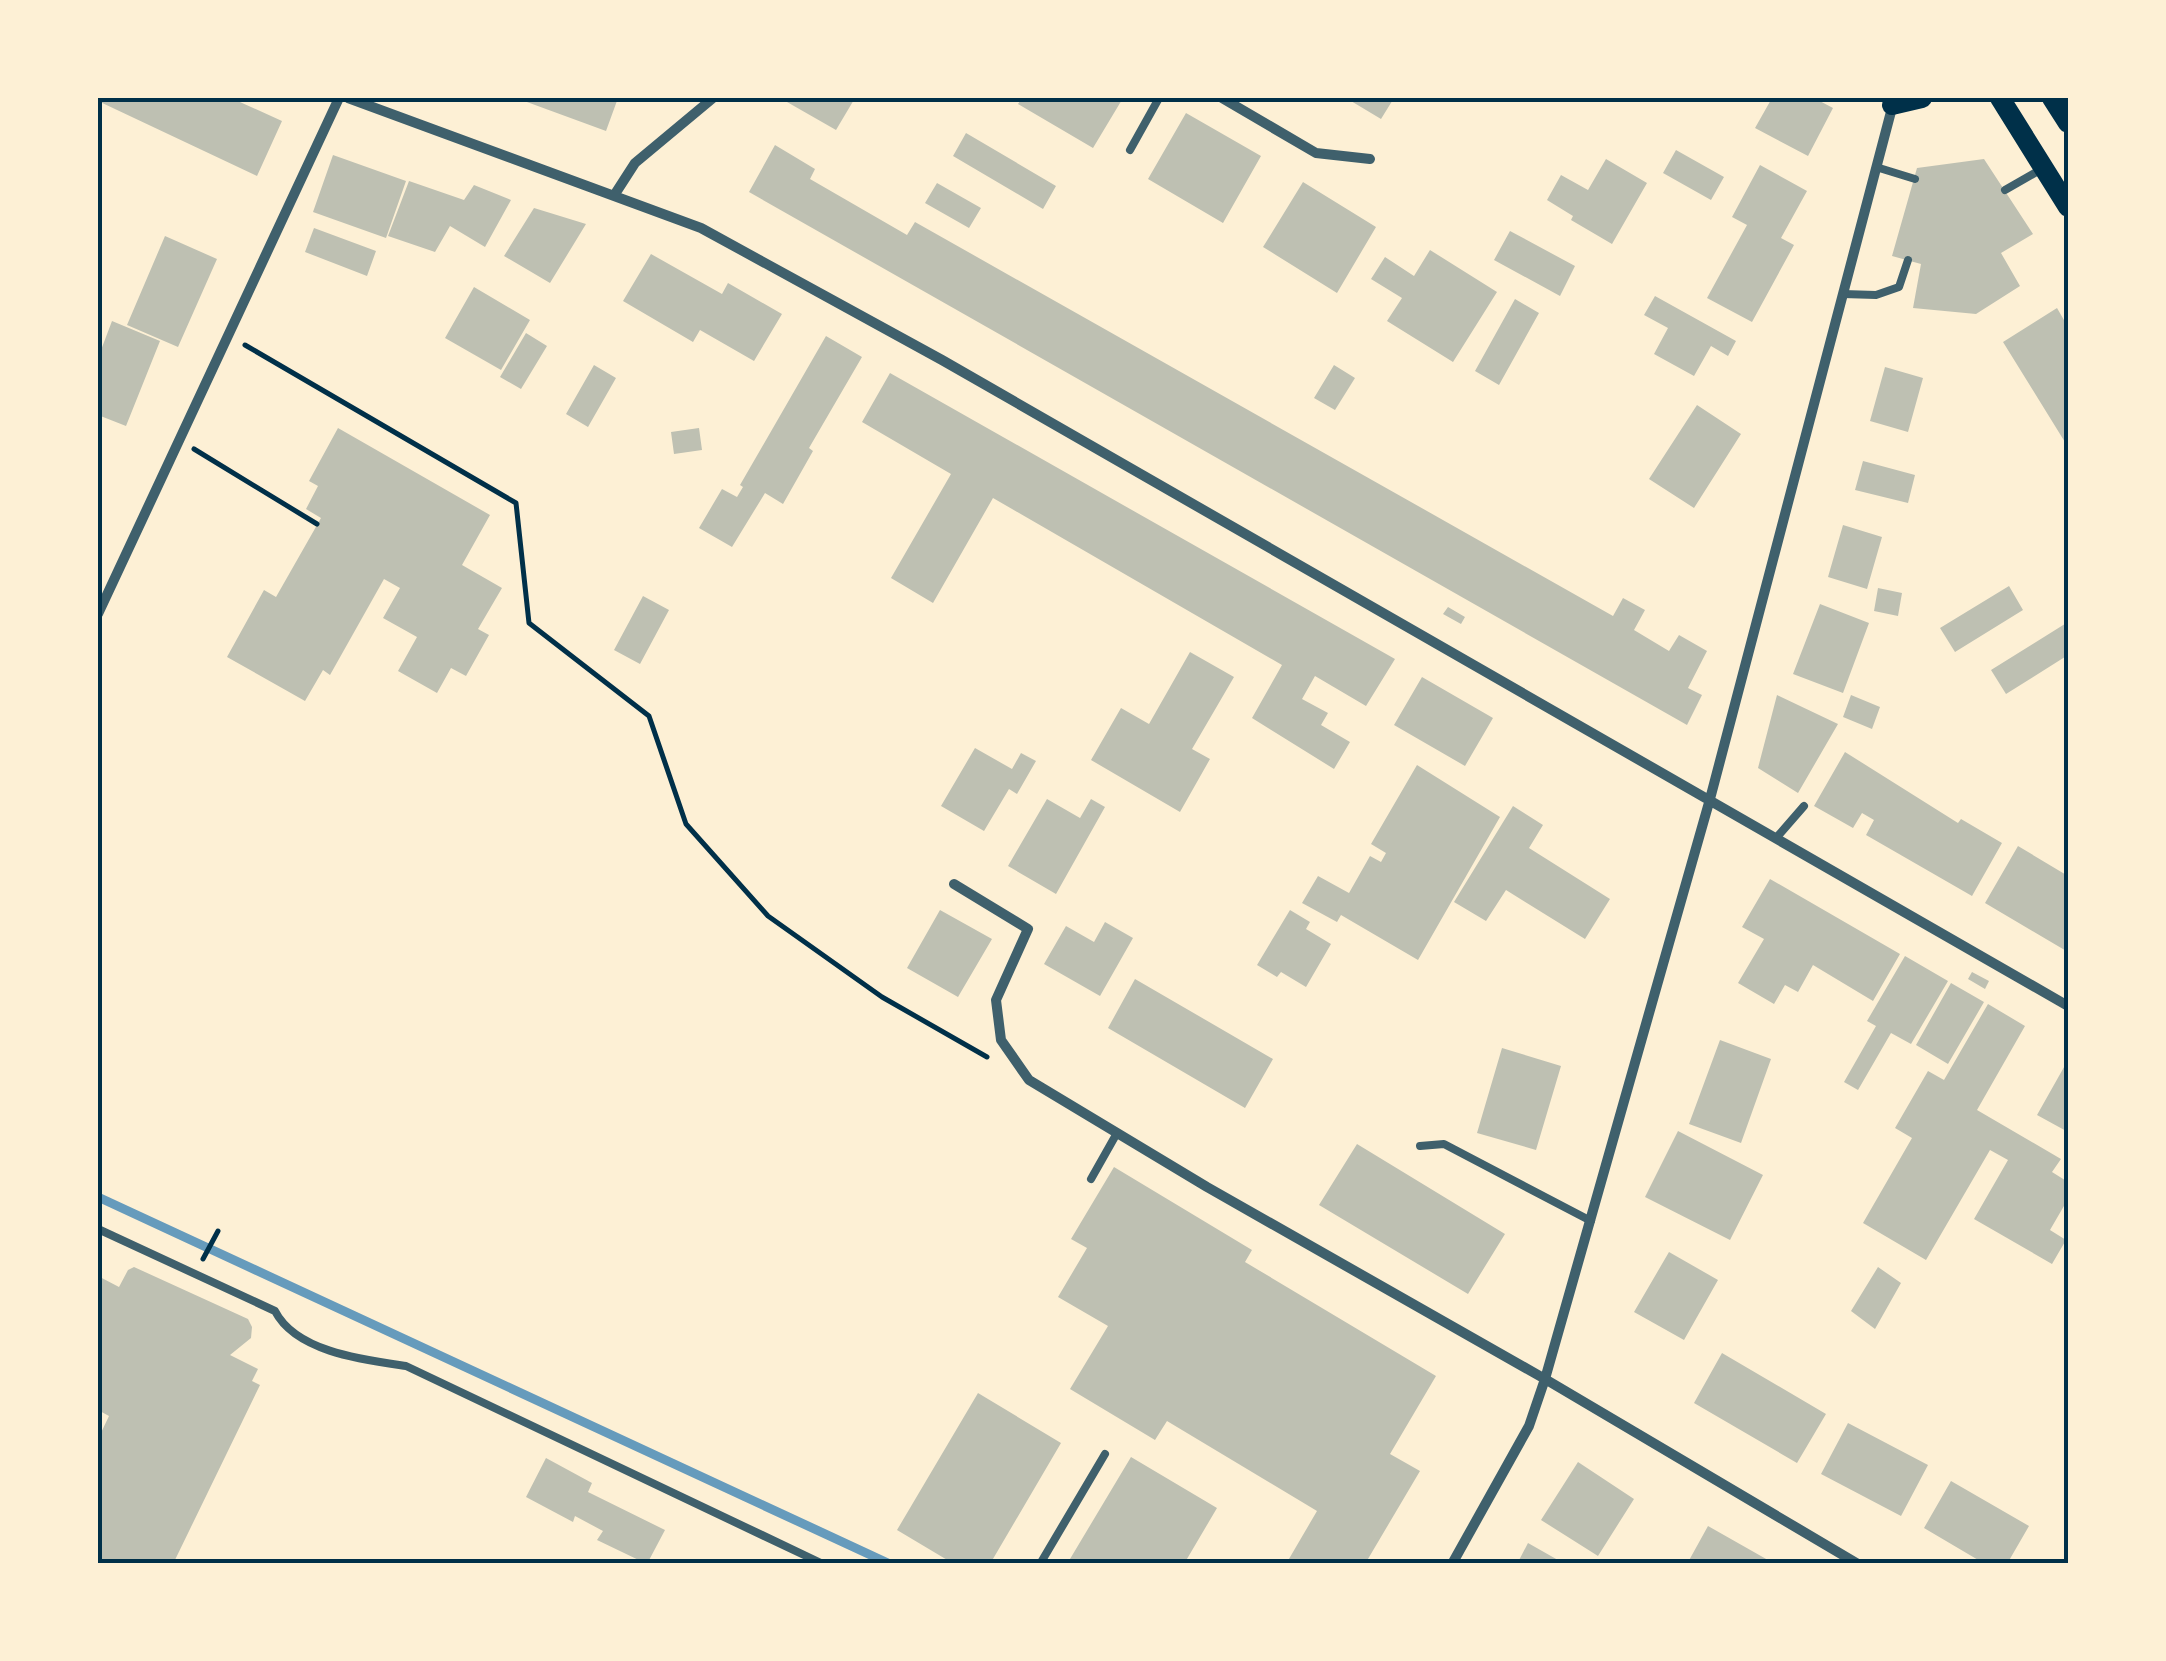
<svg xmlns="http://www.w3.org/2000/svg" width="2166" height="1661" font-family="'Space Grotesk',sans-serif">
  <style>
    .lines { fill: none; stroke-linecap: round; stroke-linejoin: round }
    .stream { stroke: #669bbc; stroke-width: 9 }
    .building { fill: #bec0b2 }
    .path { stroke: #003049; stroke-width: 5 }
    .service { stroke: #3f606c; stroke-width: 8 }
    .minor { stroke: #3f606c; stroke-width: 10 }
    .secondary { stroke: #003049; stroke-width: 20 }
    .neatline { fill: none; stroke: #003049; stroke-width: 4 }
  </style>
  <rect width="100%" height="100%" fill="#fdf0d5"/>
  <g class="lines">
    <!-- stream -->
    <path class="stream" d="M98 1197 890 1564"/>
  </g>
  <!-- building -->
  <path class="building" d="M98 98H231L282 121 257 176 98 101Z
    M516 98H618L606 131Z
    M780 98H855L836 130Z
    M1022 98H1123L1093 148 1018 104Z
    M1346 98H1394L1381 119Z
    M1772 98H1814L1833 108 1808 156 1755 128Z
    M1186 113 1261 156 1223 223 1148 179Z
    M966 133 1056 186 1043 209 953 156Z
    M775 145 815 169 810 179 907 235 915 222 1613 616 1623 598 1645 610 1634 630 1669 651 1679 635 1707 651 1688 688 1702 695 1687 725 749 192Z
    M1676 150 1724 177 1711 200 1663 173Z
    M333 155 406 181 386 238 313 212Z
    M1606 159 1647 183 1612 244 1571 220 1573 216 1547 200 1561 175 1588 190Z
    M1984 159 2033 234 2001 253 2020 286 1976 314 1913 308 1921 264 1892 256 1917 168Z
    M1760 165 1807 191 1781 238 1794 245 1752 322 1707 298 1747 225 1732 217Z
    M409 181 464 200 474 185 511 200 485 247 450 226 435 252 388 236Z
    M1303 182 1376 227 1337 293 1263 247Z
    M937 183 981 208 969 228 925 203Z
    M534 208 586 224 550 283 504 256Z
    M314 228 376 251 367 276 305 252Z
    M1510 231 1575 266 1560 296 1494 260Z
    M165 236 217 259 178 347 127 325Z
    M1430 250 1497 292 1453 362 1387 321 1402 298 1371 279 1385 257 1414 276Z
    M651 254 722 294 728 283 782 314 754 361 700 330 693 342 623 301Z
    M474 287 530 320 501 370 445 338Z
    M1655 296 1736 341 1728 356 1711 346 1694 376 1654 354 1668 328 1644 315Z
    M1515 299 1539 313 1499 385 1475 371Z
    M2057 308 2068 327V447L2003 342Z
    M112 321 160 341 126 426 98 415V358Z
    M526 333 547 346 521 389 500 377Z
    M826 336 862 357 809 448 813 451 783 504 765 493 732 547 699 528 722 489 737 497 743 487 740 485Z
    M594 365 616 378 588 427 566 414Z
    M1334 365 1355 378 1335 410 1314 398Z
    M1885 367 1923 378 1908 432 1870 421Z
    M890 373 1395 659 1366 706 1315 676 1302 699 1328 713 1321 725 1350 742 1334 769 1252 718 1282 665 993 498 933 603 891 578 951 474 862 422Z
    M1697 405 1741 434 1694 508 1649 479Z
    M338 428 490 515 462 565 502 588 478 629 489 635 466 676 451 668 437 693 398 671 417 637 383 618 400 588 384 579 330 675 323 670 305 701 227 657 264 590 276 597 321 518 306 509 318 486 309 481Z
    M699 428 702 450 674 454 671 432Z
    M1863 461 1915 475 1908 503 1855 490Z
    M1843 525 1882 537 1867 589 1828 577Z
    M2009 586 2023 610 1955 652 1940 628Z
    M1878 588 1902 593 1898 616 1874 611Z
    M643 596 669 610 640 664 614 650Z
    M1820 604 1869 623 1843 693 1793 674Z
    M1448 607 1465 617 1461 624 1443 614Z
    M2068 622V655L2006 694 1991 670Z
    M1190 652 1234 677 1192 749 1210 759 1180 812 1091 760 1121 708 1149 724Z
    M1422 677 1493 718 1465 766 1394 725Z
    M1777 695 1838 724 1798 793 1758 768Z
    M1851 695 1880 707 1872 729 1843 717Z
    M975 748 1012 769 1021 753 1036 761 1017 794 1009 789 984 831 941 806Z
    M1845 752 1958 823 1961 819 2002 843 1972 896 1866 835 1874 820 1862 813 1853 828 1814 806Z
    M1417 765 1500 817 1418 960 1341 915 1337 922 1302 903 1318 876 1349 893 1370 856 1381 862 1386 853 1371 844Z
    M1047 799 1080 818 1091 799 1105 807 1056 894 1008 866Z
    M1513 806 1543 825 1529 848 1610 899 1585 939 1506 890 1486 921 1454 902Z
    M2018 846 2068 876V952L1985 903Z
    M1770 879 1900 954 1873 1001 1813 965 1798 992 1785 985 1774 1004 1738 983 1764 939 1742 927Z
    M940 910 992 939 958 997 907 968Z
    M1290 910 1310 922 1306 929 1331 944 1306 987 1281 972 1277 977 1257 965Z
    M1105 922 1133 938 1100 996 1044 964 1066 926 1094 942Z
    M1905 956 1948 981 1911 1044 1891 1033 1858 1090 1844 1082 1876 1026 1867 1021Z
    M1972 972 1989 981 1985 989 1968 979Z
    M1135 979 1273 1059 1245 1108 1108 1028Z
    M1951 983 1984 1002 1948 1064 1916 1045Z
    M1988 1004 2025 1026 1977 1110 2061 1159 2052 1172 2068 1182V1199L2050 1230 2066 1240 2052 1264 1974 1219 2008 1160 1990 1150 1926 1260 1863 1223 1912 1138 1895 1128 1928 1071 1944 1080Z
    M1720 1040 1771 1059 1741 1143 1689 1124Z
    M1502 1048 1561 1066 1536 1150 1477 1133Z
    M2068 1060V1132L2037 1115Z
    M1678 1131 1763 1175 1730 1240 1645 1197Z
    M1357 1144 1505 1234 1468 1294 1319 1205Z
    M1114 1167 1252 1250 1245 1262 1436 1376 1390 1454 1420 1471 1365 1564H1286L1317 1511 1167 1421 1155 1440 1070 1389 1108 1326 1058 1297 1087 1248 1071 1239Z
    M1669 1252 1718 1280 1684 1340 1634 1312Z
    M134 1267 248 1319 252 1327 251 1338 230 1355 258 1369 252 1381 260 1385 173 1564H98V1439L109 1416 98 1410V1276L119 1287 128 1270Z
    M1878 1267 1901 1283 1875 1329 1851 1311Z
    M1722 1353 1826 1414 1797 1463 1694 1403Z
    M978 1393 1061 1443 990 1564H954L897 1530Z
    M1848 1423 1928 1465 1901 1516 1821 1474Z
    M1131 1457 1217 1508 1184 1564H1067Z
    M546 1458 592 1483 588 1492 665 1530 647 1564 597 1540 603 1531 575 1516 573 1522 526 1497Z
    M1578 1462 1634 1499 1598 1556 1541 1520Z
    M1951 1481 2029 1526 2007 1564H1985L1924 1528Z
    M1708 1526 1775 1564H1687Z
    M1528 1543 1565 1564H1517Z"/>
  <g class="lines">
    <!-- path -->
    <path class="path" d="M245 345 516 503 529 623 649 716 686 824 768 916 882 997 987 1057
      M194 449 317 524
      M203 1259 218 1231"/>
    <!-- service -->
    <path class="service" d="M1130 150 1159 98
      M1876 167 1915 179
      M2005 190 2040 170
      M1843 294 1876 295 1899 287 1908 260
      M1777 837 1804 806
      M1420 1146 1444 1144 1591 1221
      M1091 1179 1117 1133
      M98 1229 275 1311C296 1352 364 1360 406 1366L823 1564
      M1040 1564 1105 1454"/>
    <!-- minor -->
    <path class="minor" d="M348 98 701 228 942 360 2068 1006
      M1222 98 1316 153 1370 159
      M615 194 635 163 713 98
      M98 614 339 98
      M954 884 1028 929 996 1000 1001 1040 1029 1080 1207 1187 1545 1379 1858 1564
      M1452 1564 1529 1426 1545 1379 1710 799 1893 104"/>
    <!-- secondary -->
    <path class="secondary" d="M2000 98 2068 207
      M2052 98 2068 123
      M1892 105 1922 98"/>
  </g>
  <!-- border -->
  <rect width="2166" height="1661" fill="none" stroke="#fdf0d5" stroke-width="200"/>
  <rect x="100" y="100" width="1966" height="1461" class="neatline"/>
</svg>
